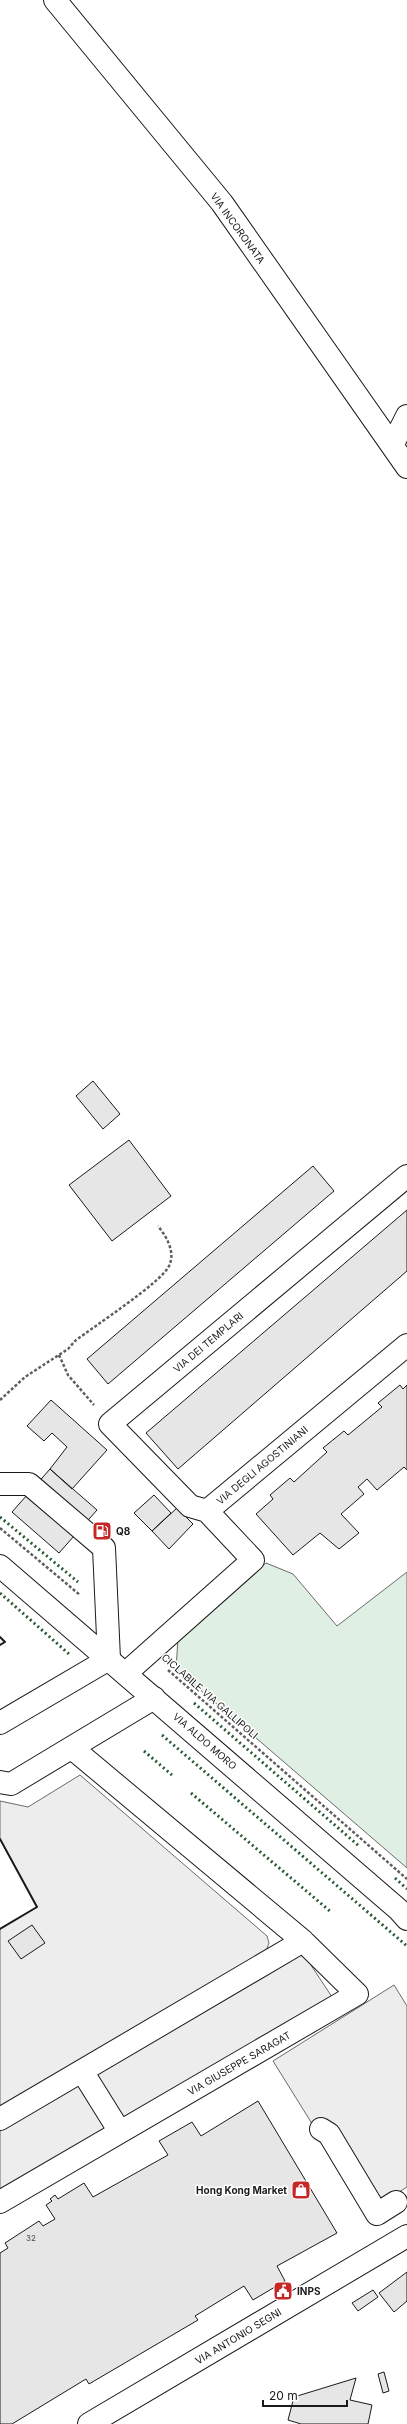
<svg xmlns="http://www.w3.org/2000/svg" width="407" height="2424" font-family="Inter,sans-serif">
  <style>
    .green { fill: #e0efe3; stroke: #6a6a6a }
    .parking { fill: #ededed; stroke: #6a6a6a }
    .building { fill: #e6e6e6; stroke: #1a1a1a }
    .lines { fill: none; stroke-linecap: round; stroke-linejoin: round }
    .minor-casing { stroke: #1a1a1a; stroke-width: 24 }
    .major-casing { stroke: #1a1a1a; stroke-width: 24 }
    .path { stroke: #5f5f5f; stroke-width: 2.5; stroke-dasharray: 3 2; stroke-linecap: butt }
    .minor { stroke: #fff; stroke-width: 22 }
    .major { stroke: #fff; stroke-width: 22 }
    .hedge { stroke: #2b5a34; stroke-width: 3; stroke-dasharray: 2 3; stroke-linecap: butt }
    .wall { stroke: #1a1a1a; stroke-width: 2 }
    .labels { text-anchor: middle; stroke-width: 3; stroke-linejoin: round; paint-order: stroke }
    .number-label { font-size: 8px; fill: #4d4d4d }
    .street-label { font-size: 10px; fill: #1a1a1a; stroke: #fff }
    .poi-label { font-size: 10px; font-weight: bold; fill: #1a1a1a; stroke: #fff; text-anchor: start }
  </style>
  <rect width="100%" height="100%" fill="#fff"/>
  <!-- green -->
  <path class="green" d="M266 1563 293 1574 337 1626 407 1572V1868L176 1669 178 1639Z"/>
  <!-- parking -->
  <path class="parking" d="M80 1775 267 1936 269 1943 266 1951 0 2107V1929L37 1907 0 1839V1801L28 1807Z
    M297 1944 338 2006 0 2200V2119Z
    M394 1985 407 2006V2187L367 2212 273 2061Z"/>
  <!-- building -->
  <path class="building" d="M93 1081 120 1114 103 1129 76 1096Z
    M129 1140 171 1196 112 1241 69 1185Z
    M313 1166 334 1191 108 1384 87 1359Z
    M407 1210V1271L178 1469 146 1433Z
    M400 1385 403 1389 407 1385V1470L404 1467 377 1490 367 1479 358 1487 364 1494 341 1514 359 1533 339 1549 320 1533 293 1555 256 1514 273 1499 270 1495 290 1478 294 1482 327 1452 323 1448 344 1431 348 1435 382 1407 378 1403Z
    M51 1400 107 1450 72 1489 50 1469 67 1447 52 1433 44 1441 27 1426Z
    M50 1469 97 1510 59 1553 12 1512Z
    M154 1495 171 1513 152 1531 134 1513Z
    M177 1508 193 1524 169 1549 152 1531Z
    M32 1925 45 1943 21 1959 8 1941Z
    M258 2101 337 2233 277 2266 285 2281 253 2300 244 2286 195 2316 198 2320 89 2384 86 2379 12 2424H0V2253L8 2248 5 2243 39 2221 43 2226 55 2219 46 2205 52 2201 50 2199 55 2195 58 2199 84 2183 93 2197 168 2155 159 2141 192 2122 201 2136Z
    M407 2272V2301L394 2312 379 2293Z
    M373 2290 378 2297 358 2311 352 2303Z
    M384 2372 389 2391 383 2393 378 2374Z
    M356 2378 350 2400 372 2405 368 2424H301L288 2420 294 2397Z"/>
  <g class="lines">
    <defs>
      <path id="minor" d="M55 0 222 203 407 467
        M393 444 407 416
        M0 1484H29L104 1548 109 1659 0 1723
        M207 1511 190 1506 110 1424 407 1176
        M126 1673 253 1560 207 1511 407 1345
        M0 1782 11 1784 154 1698
        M82 2071 120 2132
        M0 2119 303 1941
        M321 2129 329 2134 377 2214 396 2202
        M0 2202 357 1994 303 1941 72 1748
        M89 2424 407 2236"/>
      <path id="major" d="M0 1566 399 1910 407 1919"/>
    </defs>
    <!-- minor casing -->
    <use href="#minor" class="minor-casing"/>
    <!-- major casing -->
    <use href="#major" class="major-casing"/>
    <!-- path -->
    <path class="path" d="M59 1355 68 1375 94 1405
      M0 1400 25 1377 68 1349 75 1341C93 1327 162 1282 169 1266 176 1252 166 1236 158 1226
      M0 1528 80 1595
      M168 1670 407 1879"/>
    <!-- minor -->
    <use href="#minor" class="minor"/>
    <!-- major -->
    <use href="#major" class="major"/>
    <!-- hedge -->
    <path class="hedge" d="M0 1517 78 1582
      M0 1593 69 1654
      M194 1703 359 1846
      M162 1735 407 1946
      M144 1751 172 1775
      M191 1793 331 1912
      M395 1878 407 1889"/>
    <!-- wall -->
    <path class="wall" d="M0 1637 5 1642 0 1645
      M0 1839 37 1907 0 1929"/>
  </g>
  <!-- icons -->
  <defs>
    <symbol id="fuel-square" viewBox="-11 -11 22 22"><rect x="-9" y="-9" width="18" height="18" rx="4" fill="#c62828" stroke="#fff"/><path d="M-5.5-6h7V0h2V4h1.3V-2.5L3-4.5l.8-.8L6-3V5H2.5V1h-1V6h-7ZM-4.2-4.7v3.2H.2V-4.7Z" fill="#fff"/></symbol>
    <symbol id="shop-square" viewBox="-11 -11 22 22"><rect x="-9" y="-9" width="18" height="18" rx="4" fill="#c62828" stroke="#fff"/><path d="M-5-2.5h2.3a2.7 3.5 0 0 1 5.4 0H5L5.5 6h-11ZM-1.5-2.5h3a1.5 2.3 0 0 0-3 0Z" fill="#fff"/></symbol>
    <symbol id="civic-square" viewBox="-11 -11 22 22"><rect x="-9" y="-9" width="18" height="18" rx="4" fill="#c62828" stroke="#fff"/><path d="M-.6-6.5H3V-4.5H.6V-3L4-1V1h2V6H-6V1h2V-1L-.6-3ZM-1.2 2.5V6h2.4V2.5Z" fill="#fff"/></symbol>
  </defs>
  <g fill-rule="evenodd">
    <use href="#fuel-square" x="91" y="1520" width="22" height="22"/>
    <use href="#shop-square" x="290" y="2179" width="22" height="22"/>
    <use href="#civic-square" x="272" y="2280" width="22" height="22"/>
  </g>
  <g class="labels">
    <!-- number labels -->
    <g class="number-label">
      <text x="31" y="2241">32</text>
    </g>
    <!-- street labels -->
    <g class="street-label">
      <text transform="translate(238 228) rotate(54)" y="4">VIA INCORONATA</text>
      <text transform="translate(208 1342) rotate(-40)" y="4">VIA DEI TEMPLARI</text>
      <text transform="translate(262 1465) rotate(-40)" y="4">VIA DEGLI AGOSTINIANI</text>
      <text transform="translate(210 1696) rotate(41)" y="4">CICLABILE VIA GALLIPOLI</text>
      <text transform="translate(205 1741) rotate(41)" y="4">VIA ALDO MORO</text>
      <text transform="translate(239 2063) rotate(-30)" y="4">VIA GIUSEPPE SARAGAT</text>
      <text transform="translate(238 2336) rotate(-31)" y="4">VIA ANTONIO SEGNI</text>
    </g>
    <!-- poi labels -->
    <g class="poi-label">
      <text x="116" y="1535">Q8</text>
      <text x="287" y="2194" text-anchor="end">Hong Kong Market</text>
      <text x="297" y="2295">INPS</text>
    </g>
  </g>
  <!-- scale -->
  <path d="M263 2400v6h84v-6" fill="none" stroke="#1a1a1a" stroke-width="2"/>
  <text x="269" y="2400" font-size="12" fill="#1a1a1a" stroke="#ffffff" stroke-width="3" paint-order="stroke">20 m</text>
</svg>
